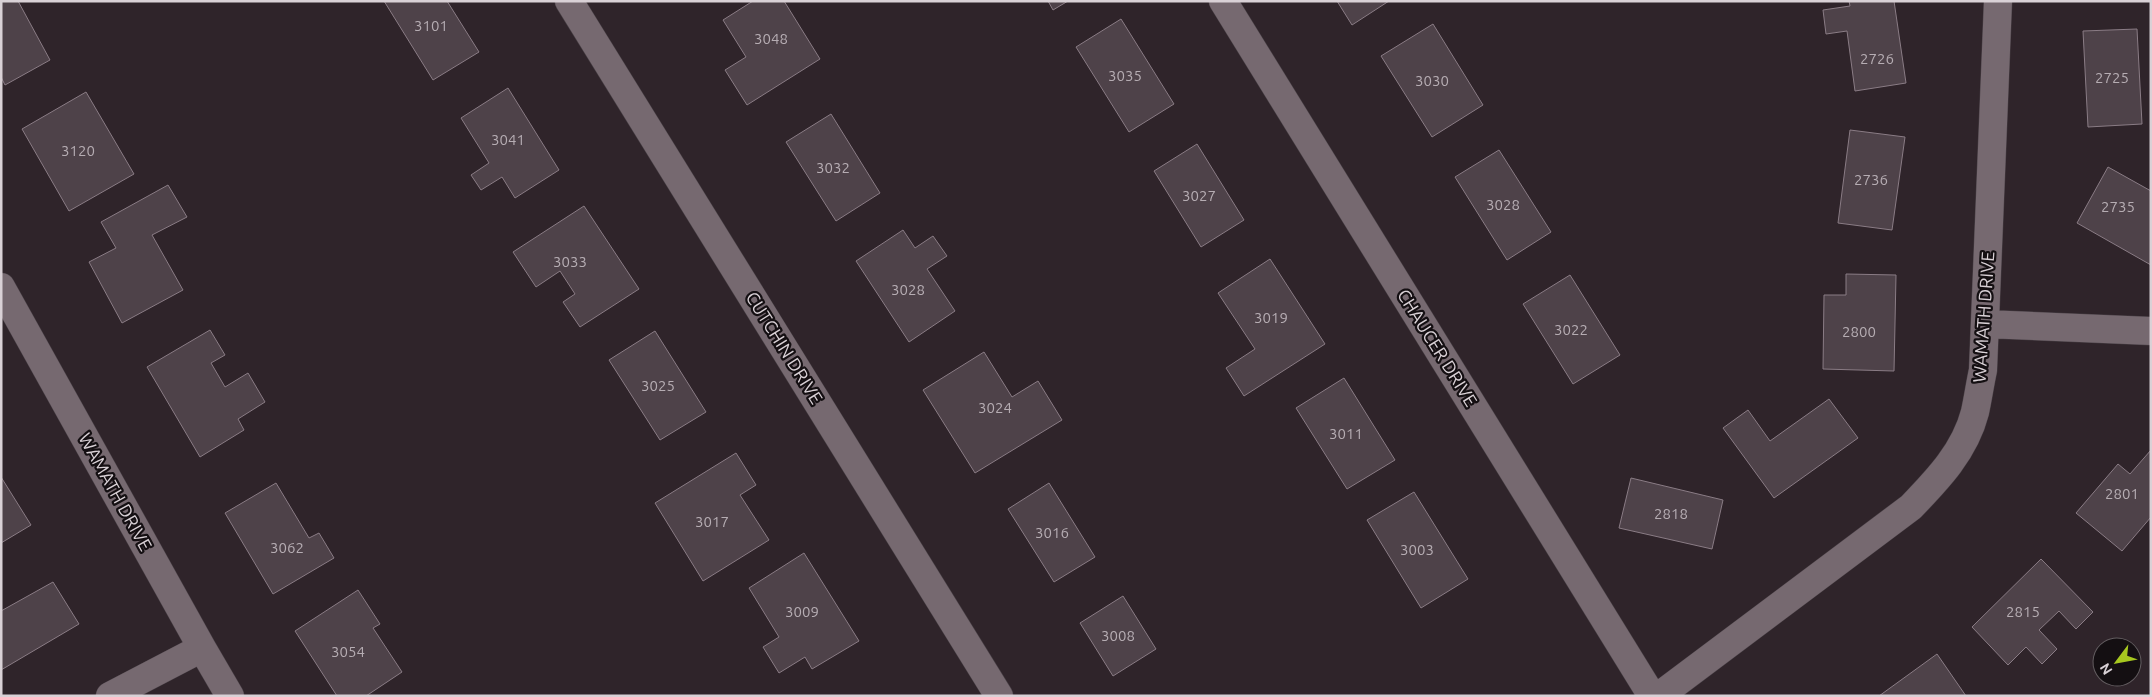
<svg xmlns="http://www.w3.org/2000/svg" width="2152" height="697" font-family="Ubuntu,sans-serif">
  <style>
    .building { fill: #4e4249; stroke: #8a7c85 }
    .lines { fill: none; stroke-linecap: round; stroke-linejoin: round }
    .minor-casing { stroke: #494046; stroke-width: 29 }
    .minor { stroke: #766970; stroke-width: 28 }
    .labels { text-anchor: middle; stroke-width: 4.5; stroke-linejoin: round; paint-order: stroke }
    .number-label { font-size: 15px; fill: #b6adb3 }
    .street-label { font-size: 18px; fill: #d9d1d6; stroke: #140f12 }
  </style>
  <rect width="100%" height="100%" fill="#2f242a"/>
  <!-- building -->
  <path class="building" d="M1 1H18L50 60 5 85 1 77Z
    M384 1H447L479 52 433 80Z
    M753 1H784L820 59 747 105 725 70 746 57 723 20Z
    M1048 1H1068L1053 10Z
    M1337 1H1389L1352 25Z
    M1849 1H1894L1906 83 1855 91 1847 31 1826 34 1823 10 1850 6Z
    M1121 19 1174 104 1129 132 1076 47Z
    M1433 24 1483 105 1432 137 1381 56Z
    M2137 29 2142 124 2088 127 2083 31Z
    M508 88 559 170 515 198 502 177 481 190 471 175 489 163 461 118Z
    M86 92 134 174 69 211 22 129Z
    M831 114 880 193 836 221 786 142Z
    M1850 130 1905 137 1892 230 1838 223Z
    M1197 144 1244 220 1201 247 1154 171Z
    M1499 150 1551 232 1507 260 1455 177Z
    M2108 167 2151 191V265L2077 223Z
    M168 185 187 217 152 235 183 290 122 323 89 262 116 248 101 222Z
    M584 206 639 289 580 327 563 302 575 294 560 271 536 287 513 252Z
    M903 230 915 248 933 236 947 256 927 269 955 311 909 342 856 261Z
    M1270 259 1325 344 1244 396 1226 368 1255 349 1218 293Z
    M1846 274 1896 275 1894 371 1823 369 1824 295H1846Z
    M1570 275 1620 355 1573 384 1523 304Z
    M210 330 225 355 211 363 225 387 248 373 265 402 238 419 244 430 200 457 147 367Z
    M655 331 706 412 660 440 609 360Z
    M984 352 1012 397 1038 381 1062 420 975 473 923 390Z
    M1344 378 1395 460 1347 489 1296 408Z
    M1829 399 1858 438 1774 498 1723 428 1748 410 1770 441Z
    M2151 450V517L2122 551 2076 513 2118 464 2130 474Z
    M736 453 756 485 740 495 769 540 703 581 655 503Z
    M1 477 31 525 1 543Z
    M1631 478 1723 500 1712 549 1619 528Z
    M276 483 309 538 319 533 334 558 273 594 225 513Z
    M1049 483 1095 557 1054 582 1008 509Z
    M1414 492 1468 579 1421 608 1367 520Z
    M804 553 859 641 812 669 805 657 779 673 763 647 779 637 749 588Z
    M2041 559 2093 612 2076 629 2059 611 2039 630 2057 649 2042 664 2026 647 2008 665 1972 627Z
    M53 582 79 624 1 670V611Z
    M358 590 380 624 373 628 402 672 366 696H337L295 631Z
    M1123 596 1156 649 1113 676 1080 623Z
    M1937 654 1966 696H1879Z"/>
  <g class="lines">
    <defs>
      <path id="minor" d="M569 1 999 696
        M1223 1 1652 696
        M1 287 202 648 230 696
        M1985 324 2151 331
        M110 696 202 648
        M1659 696 1911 507C1938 479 1965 451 1975 412 1978 398 1980 384 1983 370L1998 1"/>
    </defs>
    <!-- minor casing -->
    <use href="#minor" class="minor-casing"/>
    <!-- minor -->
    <use href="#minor" class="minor"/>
  </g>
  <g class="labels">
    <!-- number labels -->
    <g class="number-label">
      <text x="431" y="31">3101</text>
      <text x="771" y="44">3048</text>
      <text x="1877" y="64">2726</text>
      <text x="1125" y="81">3035</text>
      <text x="2112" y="83">2725</text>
      <text x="1432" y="86">3030</text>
      <text x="508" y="145">3041</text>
      <text x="78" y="156">3120</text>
      <text x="833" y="173">3032</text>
      <text x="1871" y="185">2736</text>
      <text x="1199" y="201">3027</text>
      <text x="1503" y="210">3028</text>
      <text x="2118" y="212">2735</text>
      <text x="570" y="267">3033</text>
      <text x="908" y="295">3028</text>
      <text x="1271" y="323">3019</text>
      <text x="1571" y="335">3022</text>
      <text x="1859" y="337">2800</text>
      <text x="658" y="391">3025</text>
      <text x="995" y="413">3024</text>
      <text x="1346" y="439">3011</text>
      <text x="2122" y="499">2801</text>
      <text x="1671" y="519">2818</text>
      <text x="712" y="527">3017</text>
      <text x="1052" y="538">3016</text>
      <text x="287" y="553">3062</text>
      <text x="1417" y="555">3003</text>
      <text x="802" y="617">3009</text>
      <text x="2023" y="617">2815</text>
      <text x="1118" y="641">3008</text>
      <text x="348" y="657">3054</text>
    </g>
    <!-- street labels -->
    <g class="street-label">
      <text transform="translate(1984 317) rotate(-86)" y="6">WAMATH DRIVE</text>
      <text transform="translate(784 348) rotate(58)" y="6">CUTCHIN DRIVE</text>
      <text transform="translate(1437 348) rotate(58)" y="6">CHAUCER DRIVE</text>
      <text transform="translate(115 492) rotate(61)" y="6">WAMATH DRIVE</text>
    </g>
  </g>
  <!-- border -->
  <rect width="2152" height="697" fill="none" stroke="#d9d1d6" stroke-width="5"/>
  <!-- north arrow -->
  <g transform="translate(2117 662) rotate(238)"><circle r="24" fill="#140f12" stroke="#635d60"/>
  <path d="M0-4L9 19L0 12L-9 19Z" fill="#a7c81f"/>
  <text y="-8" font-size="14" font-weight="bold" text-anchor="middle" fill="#d9d1d6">N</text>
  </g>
</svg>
